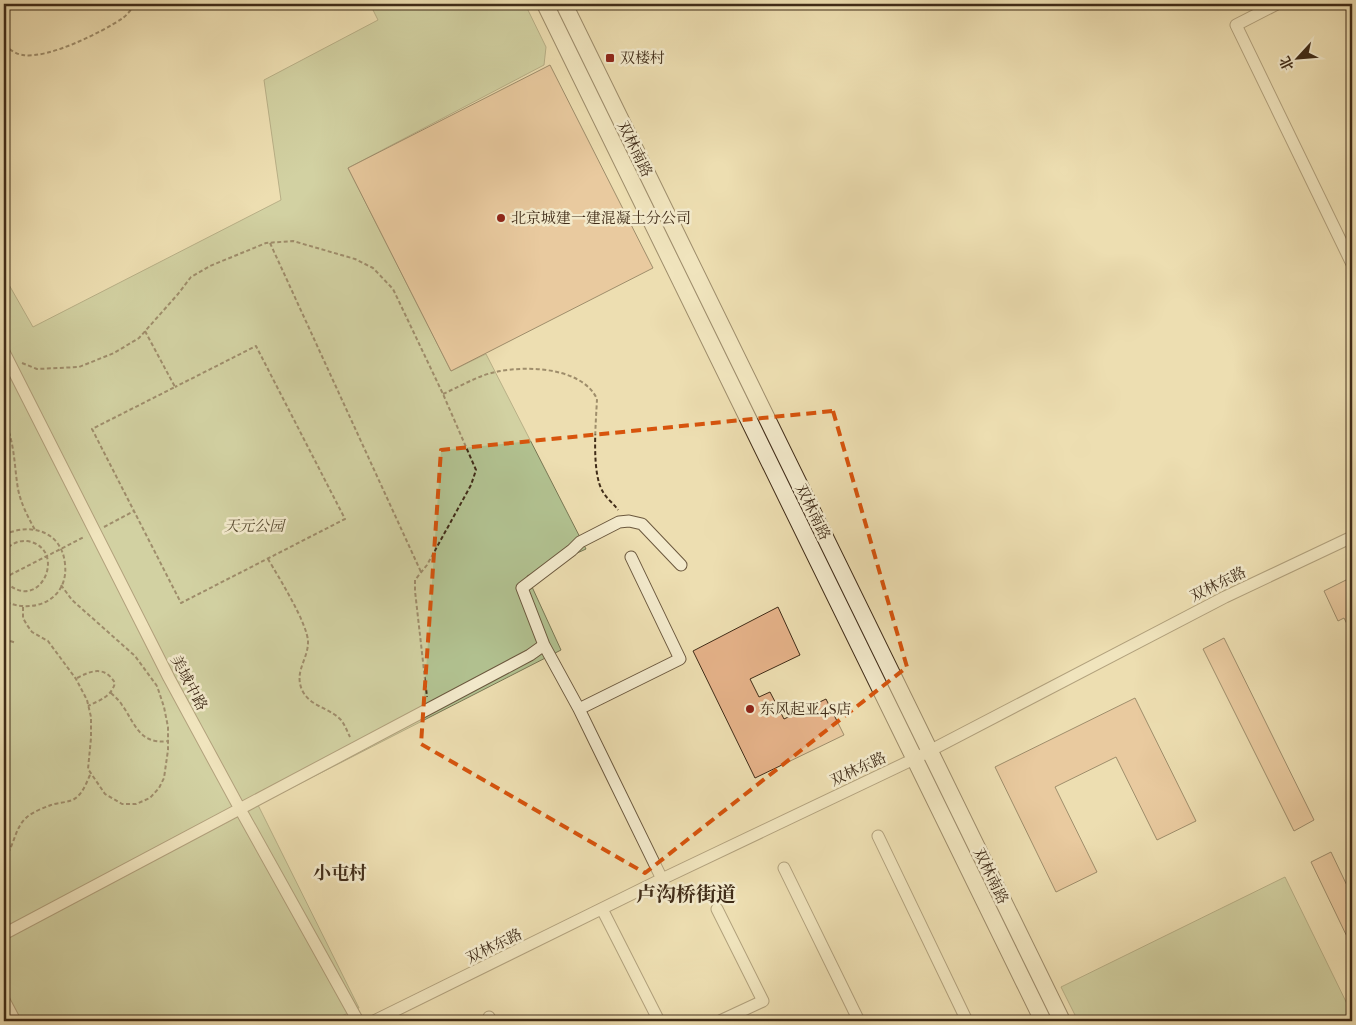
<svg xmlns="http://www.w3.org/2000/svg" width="1356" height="1025" font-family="'IM FELL French Canon','Noto Serif SC',serif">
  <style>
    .green { fill: #b2c291; stroke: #797754 }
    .building { fill: #e5b289; stroke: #402c18 }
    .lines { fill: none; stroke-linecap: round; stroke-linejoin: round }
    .street-casing { stroke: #6b583e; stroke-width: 13 }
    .secondary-casing { stroke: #402c18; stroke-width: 18 }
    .path { stroke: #402c18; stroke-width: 2; stroke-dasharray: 4 2.5; stroke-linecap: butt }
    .street { stroke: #f3eacc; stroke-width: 11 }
    .secondary { stroke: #f3eacc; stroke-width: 16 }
    .marked { fill: none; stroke: #d7540d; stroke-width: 4; stroke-dasharray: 10 6; stroke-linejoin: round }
    .poi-dot { fill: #8f2418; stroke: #f3eacc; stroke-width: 2 }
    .labels { text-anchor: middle; stroke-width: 5; stroke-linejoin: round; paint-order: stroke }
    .poi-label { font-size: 15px; fill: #402c18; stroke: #f3eacc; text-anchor: start }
    .street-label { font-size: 15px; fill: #402c18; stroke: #f3eacc }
    .park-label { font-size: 15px; font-style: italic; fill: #574a30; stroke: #f3eacc }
    .quarter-label { font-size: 18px; font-weight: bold; fill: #402c18; stroke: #f3eacc }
    .district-label { font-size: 20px; font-weight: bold; fill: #402c18; stroke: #f3eacc }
  </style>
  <rect width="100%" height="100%" fill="#eddeb1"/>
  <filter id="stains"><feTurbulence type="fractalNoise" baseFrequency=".004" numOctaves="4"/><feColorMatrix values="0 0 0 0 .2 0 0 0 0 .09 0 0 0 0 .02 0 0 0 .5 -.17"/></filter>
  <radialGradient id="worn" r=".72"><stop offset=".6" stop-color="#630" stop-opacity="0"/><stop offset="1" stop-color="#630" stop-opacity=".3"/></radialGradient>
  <!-- green -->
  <path class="green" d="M370 4H525L546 47 544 65 348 168 451 371 486 354 586 549 527 576 561 650 258 805 359 1008 331 1021H4V276L33 327 281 200 264 80 378 20Z
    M1285 877 1352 1014V1021H1078L1061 987Z"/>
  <!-- building -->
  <path class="building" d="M550 65 653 268 451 371 348 168Z
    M1352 577V634L1344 618 1338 621 1324 591Z
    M778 607 800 655 750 679 759 697 770 692 784 719 826 699 844 735 755 778 693 651Z
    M1224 638 1314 820 1294 831 1203 649Z
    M1135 698 1196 821 1157 840 1116 757 1055 787 1097 872 1056 892 995 767Z
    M1331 852 1352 896V947L1311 862Z"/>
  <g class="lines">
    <defs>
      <path id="street" d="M1277 4 1236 25 1352 264
        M4 352 169 678 240 809 358 1021
        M579 709 680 659 631 557
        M878 836 967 1021
        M784 868 859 1021
        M662 879 579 709 544 645 522 588 572 550 580 542 619 522 629 521 642 524 681 565
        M602 909 659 1021
        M717 909 763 1001 720 1021
        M4 934 530 655 544 645
        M4 1000 15 1021
        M489 1017 491 1021
        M374 1021 662 879 914 759 1225 597 1352 537"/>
      <path id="secondary" d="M545 4 1043 1021
        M564 4 1062 1021"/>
    </defs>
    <!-- street casing -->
    <use href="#street" class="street-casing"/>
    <!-- secondary casing -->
    <use href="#secondary" class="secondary-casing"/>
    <!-- path -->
    <path class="path" d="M4 48 6 47C11 50 18 55 23 55 49 59 102 32 123 18 128 14 132 8 136 4
      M270 243 421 572
      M145 331 175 387 92 429 181 603 345 519 256 346 175 387
      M22 363 37 369 79 367 114 353 139 338 178 294 191 277 210 266 266 243 293 241 355 259 373 268 393 289 443 394 476 470 471 485 427 565 415 580V591L427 697
      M443 394C456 388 469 381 482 376 513 364 581 364 597 399 596 422 591 473 603 492 607 499 614 504 618 510
      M4 420C15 442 14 465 18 489 21 504 28 517 35 530
      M104 527 134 511
      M4 535C30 522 62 531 65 564 69 600 33 615 4 601
      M4 552C9 545 18 540 27 541 70 548 39 618 4 580
      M268 559C278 576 308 624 308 642 308 660 294 671 302 690 310 707 329 707 341 720 345 725 347 731 350 737
      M4 578 84 537
      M61 585 72 600 135 656 157 686
      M23 607V618L27 625 32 632 48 641 76 679 87 700 91 717V738L88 769 105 794 122 804H136L150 798 159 788 164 778 168 750V727L164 707 157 686
      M4 639 16 643
      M77 678C92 670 105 666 115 683 111 697 100 700 88 706
      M111 693C115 697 119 700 122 705 135 723 139 745 168 741
      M4 858C15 846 14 828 27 817 33 812 43 808 51 805 59 802 71 803 77 797 84 791 87 781 91 773"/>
    <!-- street -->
    <use href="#street" class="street"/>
    <!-- secondary -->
    <use href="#secondary" class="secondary"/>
  </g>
  <!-- marked area -->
  <path d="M0 0H1356V1025H0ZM833 411 907 667 645 873 421 744 441 450Z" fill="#eddeb1" fill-opacity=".55" fill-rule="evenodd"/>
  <path class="marked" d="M833 411 907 667 645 873 421 744 441 450Z"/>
  <!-- markers -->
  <g class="poi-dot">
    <rect x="605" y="53" width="10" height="10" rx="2.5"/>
    <circle cx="501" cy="218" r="5"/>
    <circle cx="750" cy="709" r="5"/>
  </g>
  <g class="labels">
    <!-- poi labels -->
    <g class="poi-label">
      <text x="620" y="63">双楼村</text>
      <text x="511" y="223">北京城建一建混凝土分公司</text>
      <text x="760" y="714">东风起亚4S店</text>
    </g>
    <!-- street labels -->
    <g class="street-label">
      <text transform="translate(635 149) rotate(64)" y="5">双林南路</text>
      <text transform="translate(813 512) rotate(64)" y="5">双林南路</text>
      <text transform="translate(1218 584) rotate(-26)" y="5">双林东路</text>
      <text transform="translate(189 683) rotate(62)" y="5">美域中路</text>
      <text transform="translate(858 769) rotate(-25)" y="5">双林东路</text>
      <text transform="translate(991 876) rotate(64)" y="5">双林南路</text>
      <text transform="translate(494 946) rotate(-26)" y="5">双林东路</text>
    </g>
    <!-- park labels -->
    <g class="park-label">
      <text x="254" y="531">天元公园</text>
    </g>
    <!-- quarter labels -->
    <g class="quarter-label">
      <text x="340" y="879">小屯村</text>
    </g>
    <!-- district labels -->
    <g class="district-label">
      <text x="686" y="901">卢沟桥街道</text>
    </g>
  </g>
  <!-- margin -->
  <rect width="1356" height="1025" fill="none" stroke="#eddeb1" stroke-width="20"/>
  <rect x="5" y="5" width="1346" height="1015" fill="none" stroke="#402c18" stroke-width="2.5"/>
  <rect x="10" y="10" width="1336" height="1005" fill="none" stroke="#402c18"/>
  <!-- north arrow -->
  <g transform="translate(1298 58) rotate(244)" stroke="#f3eacc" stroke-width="4" paint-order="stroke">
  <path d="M0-4L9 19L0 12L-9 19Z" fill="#402c18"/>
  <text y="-8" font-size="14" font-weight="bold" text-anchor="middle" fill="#402c18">北</text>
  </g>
  <rect width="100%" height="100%" filter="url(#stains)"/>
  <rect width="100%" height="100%" fill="url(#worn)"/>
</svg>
